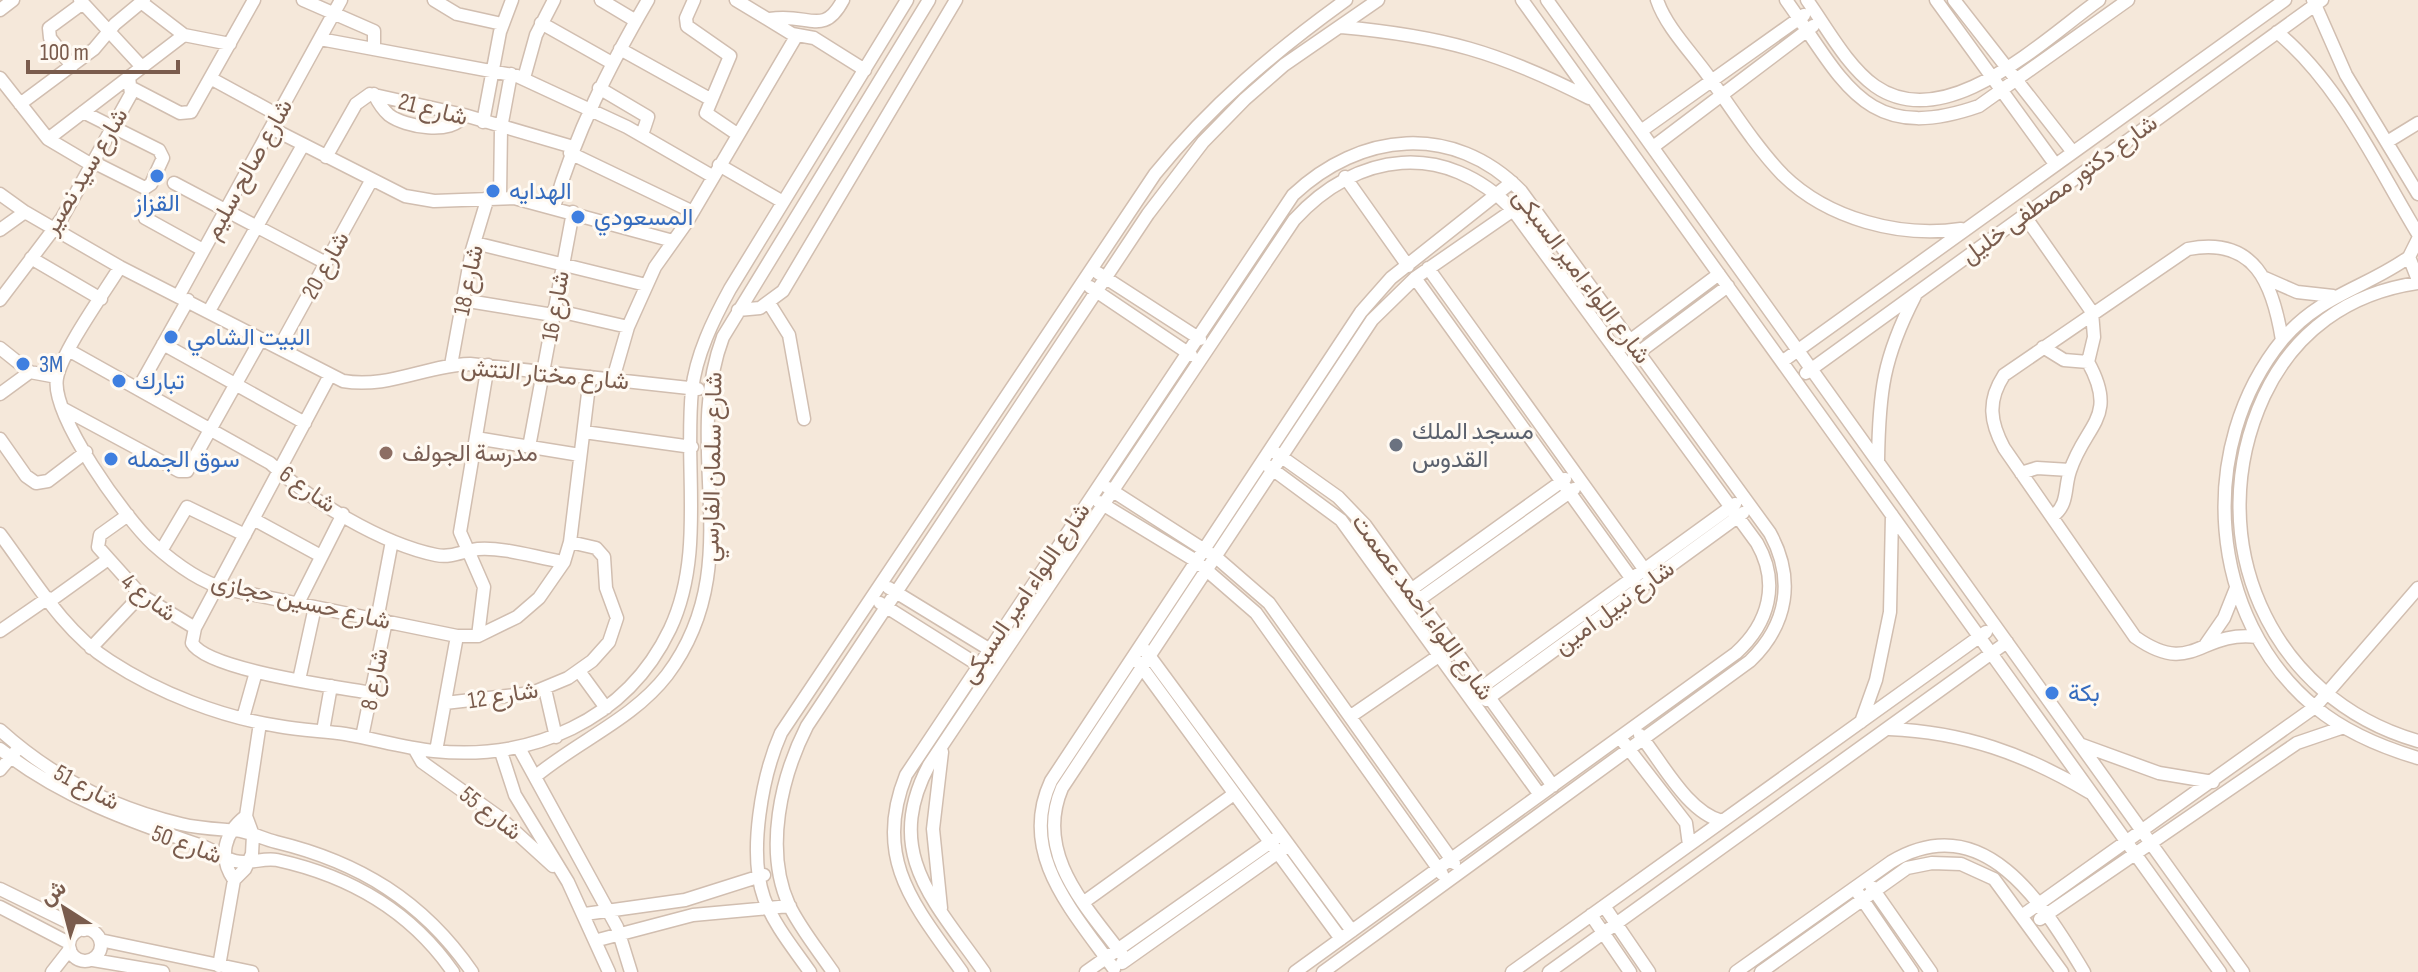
<svg xmlns="http://www.w3.org/2000/svg" width="2418" height="972" font-family="'Sofia Sans Condensed',Vazirmatn,sans-serif">
  <style>
    .residential { fill: #f5e8da }
    .lines { fill: none; stroke-linecap: round; stroke-linejoin: round }
    .minor-casing { stroke: #d1beb0; stroke-width: 15 }
    .minor { stroke: #fff; stroke-width: 12 }
    .shop-dot { fill: #3f7fe0; stroke: #fffaf3; stroke-width: 3 }
    .worship-dot { fill: #6b7280; stroke: #fffaf3; stroke-width: 3 }
    .education-dot { fill: #8d6e63; stroke: #fffaf3; stroke-width: 3 }
    .labels { text-anchor: middle; stroke-width: 6; stroke-linejoin: round; paint-order: stroke }
    .street-label { font-size: 24px; fill: #7a5c4d; stroke: #fffaf3 }
    .shop-label { font-size: 24px; fill: #366cbe; stroke: #fffaf3; text-anchor: start }
    .worship-label { font-size: 24px; fill: #5b616d; stroke: #fffaf3; text-anchor: start }
    .education-label { font-size: 24px; fill: #785e54; stroke: #fffaf3; text-anchor: start }
  </style>
  <rect width="100%" height="100%" fill="#fdf6ec"/>
  <!-- residential -->
  <path class="residential" d="M0 0H2418V972H0Z"/>
  <g class="lines">
    <defs>
      <path id="minor" d="M80 0 142 67
        M303 0 374 31V49
        M434 0 457 14 502 24
        M601 0 636 21
        M694 0 686 18 687 26 730 56 706 113 737 134
        M736 0 792 34 814 38 865 70
        M1522 0 2220 972
        M1547 0 2243 972
        M1657 0C1666 27 1692 53 1709 77 1732 109 1755 146 1783 175 1828 219 1900 238 1961 229
        M1786 0C1844 81 1865 146 1979 106L2128 0
        M1807 0C1827 28 1847 66 1875 86 1946 136 2043 40 2099 0
        M1936 0 2055 164
        M1954 0 2072 151
        M2313 0 2346 75 2418 194
        M141 2 184 35 230 44
        M0 10 13 0
        M770 19C808 12 823 38 843 0
        M541 23 612 63
        M1341 27C1442 36 1499 52 1589 98
        M2277 32C2340 84 2376 165 2418 234
        M320 39 517 76 627 127 712 176
        M620 49 710 99
        M72 66 50 38 49 28 83 3
        M0 78 48 139 92 165
        M524 78 536 35 554 0
        M212 79 278 115
        M132 88 180 113 191 112 254 0
        M599 88 648 117 642 135
        M374 94C378 102 382 109 389 115 405 127 453 136 464 115
        M20 104 94 49 115 24 144 0
        M83 112 159 150 163 158 151 184 145 188 93 162
        M483 122 500 32 512 0
        M271 128 405 196 434 201 514 198 673 241
        M1641 131 1804 15
        M48 139 184 35
        M2387 142 2418 123
        M1653 147 1813 26
        M570 153 693 212
        M326 157 356 104 370 94 464 115 573 147
        M719 165 783 202
        M1345 177 1408 266
        M174 183 326 263
        M0 194 25 212 120 267 343 381C388 389 427 365 470 364L698 389
        M500 197 501 128 511 74
        M554 207C576 132 609 67 648 0
        M2024 215 2092 312 2094 337 2088 362C2119 418 2085 424 2070 471 2064 488 2069 504 2053 516
        M145 218 203 250
        M0 230 25 212
        M2418 239 2409 257 2418 280
        M475 243 646 285
        M2409 257C2366 288 2320 295 2283 339 2195 446 2207 618 2315 707 2345 732 2381 747 2418 758
        M31 258 101 299
        M120 267C104 293 62 351 57 378 50 415 126 519 153 544 173 562 200 582 226 589L457 636H478L517 617 539 598 564 562 570 542 590 377
        M1428 268 1652 580
        M1098 273 1200 339
        M1415 278 1639 589
        M2265 278 2297 292 2333 296
        M2418 283C2348 293 2294 332 2264 396 2199 537 2268 698 2418 741
        M1090 287 1191 355
        M179 295 341 0
        M0 300 62 218 131 94 129 77
        M462 300 553 315
        M769 303 789 335 804 419
        M554 310 628 327
        M738 310 760 308 783 291 956 0
        M209 311 303 145
        M163 344 305 423
        M2043 347 2064 360 2088 362
        M0 348 30 372 57 377
        M279 348 371 181
        M70 351 270 463C309 500 382 544 436 555 452 558 463 551 478 549 505 547 537 558 564 562
        M1616 351 1719 274
        M1634 356 1728 286
        M1783 361 2285 0
        M451 365 472 250 488 197
        M1806 373 2322 0
        M329 377 195 628 192 643C207 670 338 687 371 693
        M613 379 628 327 655 267 687 222 797 35
        M138 389 188 300
        M0 394 30 372
        M62 408 179 471H187L261 339
        M584 432 692 447
        M476 438 580 455
        M0 439 26 476 36 483 48 481 86 452
        M529 447 573 212
        M1276 453 1338 497 1365 525 1553 786
        M1878 461C1879 392 1883 358 1915 296
        M1268 466 1341 520 1540 795
        M2021 473 2037 468 2070 470
        M1108 488 1217 558 1269 603 1454 863
        M1099 502 1196 561 1256 613 1442 874
        M128 515 100 535 98 547 141 595 195 628
        M253 519 321 556
        M0 534C33 578 63 631 110 661 159 693 221 717 278 726 300 730 323 731 345 734 375 739 404 748 434 751 531 761 626 721 670 629 705 555 684 469 692 390 696 355 713 320 730 289L907 0
        M161 551 187 507 245 535
        M889 588 992 651
        M1405 594 1565 479
        M50 601 107 560
        M298 603 343 514
        M880 603 983 668
        M1413 604 1574 489
        M377 620 392 541
        M0 631 48 598
        M478 636 484 587 460 532 488 365
        M2257 637C2199 630 2193 678 2135 637L2004 448C1990 422 1987 401 2004 375L2188 249C2255 236 2273 284 2282 340
        M2206 644 2224 618 2236 588
        M91 648 141 595
        M1145 650 1352 931
        M1138 662 1341 939
        M579 671 606 708
        M299 680 315 607
        M545 689 556 737
        M1478 690 1735 504
        M1486 700 1743 513
        M445 703 532 693 568 678 592 661 609 642 617 618 606 588 604 557 596 548 570 542
        M1351 716 1440 655
        M243 718 256 672
        M1861 722 1876 680 1890 612 1892 515
        M1889 729C1964 732 2025 754 2089 792
        M0 730C52 777 113 808 181 824 201 829 221 829 241 831 252 833 264 839 276 842 359 862 423 901 472 972
        M323 731 331 686
        M1640 735C1662 762 1687 812 1722 821
        M362 737 386 621
        M1624 743 1686 823 1689 845
        M2082 745 2159 773 2213 782
        M414 748 422 762 499 817 553 866
        M519 748 617 927 631 972
        M0 749C61 797 129 821 202 846 214 850 223 858 235 861 250 865 263 857 277 860 350 876 410 910 453 972
        M436 751 457 636
        M501 752 515 795 568 882 609 972
        M0 770 16 751
        M536 776C578 741 633 719 667 675 750 564 680 451 723 337L929 0
        M234 880C218 857 224 833 246 816
        M1871 886 1931 972
        M0 889 84 930
        M1858 893 1912 972
        M1084 902 1234 794
        M1604 906 1649 972
        M0 907 69 943
        M941 908 933 829 942 752
        M585 914 685 900 764 875
        M1591 915 1630 972
        M2023 915 2315 707 2418 588
        M2040 919 2297 743 2344 727
        M69 945a16 16 0 1 1 32 0a16 16 0 1 1-32 0Z
        M100 940 252 972
        M598 940 693 915 790 906
        M93 960 163 972
        M1126 960C1089 909 1033 856 1062 788L1372 320 1415 278 1519 206
        M1122 963 1283 849
        M219 966 234 880 245 869 252 854 253 835 246 816 260 723
        M1114 969C1074 912 1017 854 1051 781L1361 312 1391 278 1512 182
        M52 972 70 949
        M810 972C794 949 774 925 764 898 748 853 762 776 781 733L1155 174C1211 105 1274 52 1346 0
        M833 972C818 950 800 928 789 905 764 850 781 777 807 726L1148 214 1203 142 1245 99 1284 65 1378 0
        M962 972C915 906 872 859 906 775L1293 195C1360 132 1453 122 1521 191L1770 533C1795 579 1788 624 1750 661L1323 972
        M984 972C935 902 882 853 929 765L1294 220C1357 151 1445 140 1513 210L1757 543C1780 583 1769 623 1736 653L1295 972
        M1086 972 1275 839
        M1512 972 1986 632
        M1549 972 2007 642
        M1736 972 1891 862C1983 807 2042 902 2084 972
        M1761 972 1907 868 1932 863 1961 864 1994 879 2062 972"/>
    </defs>
    <!-- minor casing -->
    <use href="#minor" class="minor-casing"/>
    <!-- minor -->
    <use href="#minor" class="minor"/>
  </g>
  <!-- markers -->
  <g class="shop-dot">
    <circle cx="157" cy="176" r="8"/>
    <circle cx="493" cy="191" r="8"/>
    <circle cx="578" cy="217" r="8"/>
    <circle cx="171" cy="337" r="8"/>
    <circle cx="23" cy="364" r="8"/>
    <circle cx="119" cy="381" r="8"/>
    <circle cx="111" cy="459" r="8"/>
    <circle cx="2052" cy="693" r="8"/>
  </g>
  <circle class="worship-dot" cx="1396" cy="445" r="8"/>
  <circle class="education-dot" cx="386" cy="453" r="8"/>
  <g class="labels">
    <!-- street labels -->
    <g class="street-label">
      <text transform="translate(433 109) rotate(14)" y="8">شارع 21</text>
      <text transform="translate(248 169) rotate(-61)" y="8">شارع صالح سليم</text>
      <text transform="translate(85 171) rotate(-59)" y="8">شارع سيد نصير</text>
      <text transform="translate(2059 189) rotate(-36)" y="8">شارع دكتور مصطفى خليل</text>
      <text transform="translate(325 265) rotate(-61)" y="8">شارع 20</text>
      <text transform="translate(1582 276) rotate(53)" y="8">شارع اللواء امير السبكى</text>
      <text transform="translate(468 280) rotate(-78)" y="8">شارع 18</text>
      <text transform="translate(555 306) rotate(-80)" y="8">شارع 16</text>
      <text transform="translate(545 374) rotate(5)" y="8">شارع مختار التتش</text>
      <text transform="translate(712 467) rotate(-89)" y="8">شارع سلمان الفارسي</text>
      <text transform="translate(308 489) rotate(35)" y="8">شارع 6</text>
      <text transform="translate(1025 593) rotate(-56)" y="8">شارع اللواء امير السبكى</text>
      <text transform="translate(149 597) rotate(38)" y="8">شارع 4</text>
      <text transform="translate(301 601) rotate(13)" y="8">شارع حسين حجازى</text>
      <text transform="translate(1423 607) rotate(54)" y="8">شارع اللواء احمد عصمت</text>
      <text transform="translate(1614 607) rotate(-36)" y="8">شارع نبيل امين</text>
      <text transform="translate(374 679) rotate(-79)" y="8">شارع 8</text>
      <text transform="translate(503 695) rotate(-9)" y="8">شارع 12</text>
      <text transform="translate(87 787) rotate(28)" y="8">شارع 51</text>
      <text transform="translate(491 813) rotate(38)" y="8">شارع 55</text>
      <text transform="translate(187 844) rotate(20)" y="8">شارع 50</text>
    </g>
    <!-- shop labels -->
    <g class="shop-label">
      <text x="509" y="199">الهدايه</text>
      <text x="157" y="211" text-anchor="middle">القزاز</text>
      <text x="594" y="225">المسعودي</text>
      <text x="187" y="345">البيت الشامي</text>
      <text x="39" y="372">3M</text>
      <text x="135" y="389">تبارك</text>
      <text x="127" y="467">سوق الجمله</text>
      <text x="2068" y="701">بكة</text>
    </g>
    <!-- worship labels -->
    <g class="worship-label">
      <text x="1412" y="439">مسجد الملك<tspan x="1412" dy="28">القدوس</tspan></text>
    </g>
    <!-- education labels -->
    <g class="education-label">
      <text x="402" y="461">مدرسة الجولف</text>
    </g>
  </g>
  <!-- north arrow -->
  <g transform="translate(64 908) rotate(324)" stroke="#fffaf3" stroke-width="6" paint-order="stroke">
  <path d="M0-6L14 30L0 20L-14 30Z" fill="#7a5c4d"/>
  <text y="-12" font-size="22" font-weight="bold" text-anchor="middle" fill="#7a5c4d">ش</text>
  </g>
  <!-- scale -->
  <path d="M28 60v12h150v-12" fill="none" stroke="#7a5c4d" stroke-width="4"/>
  <text x="40" y="60" font-size="24" fill="#7a5c4d" stroke="#fffaf3" stroke-width="6" paint-order="stroke">100 m</text>
</svg>
